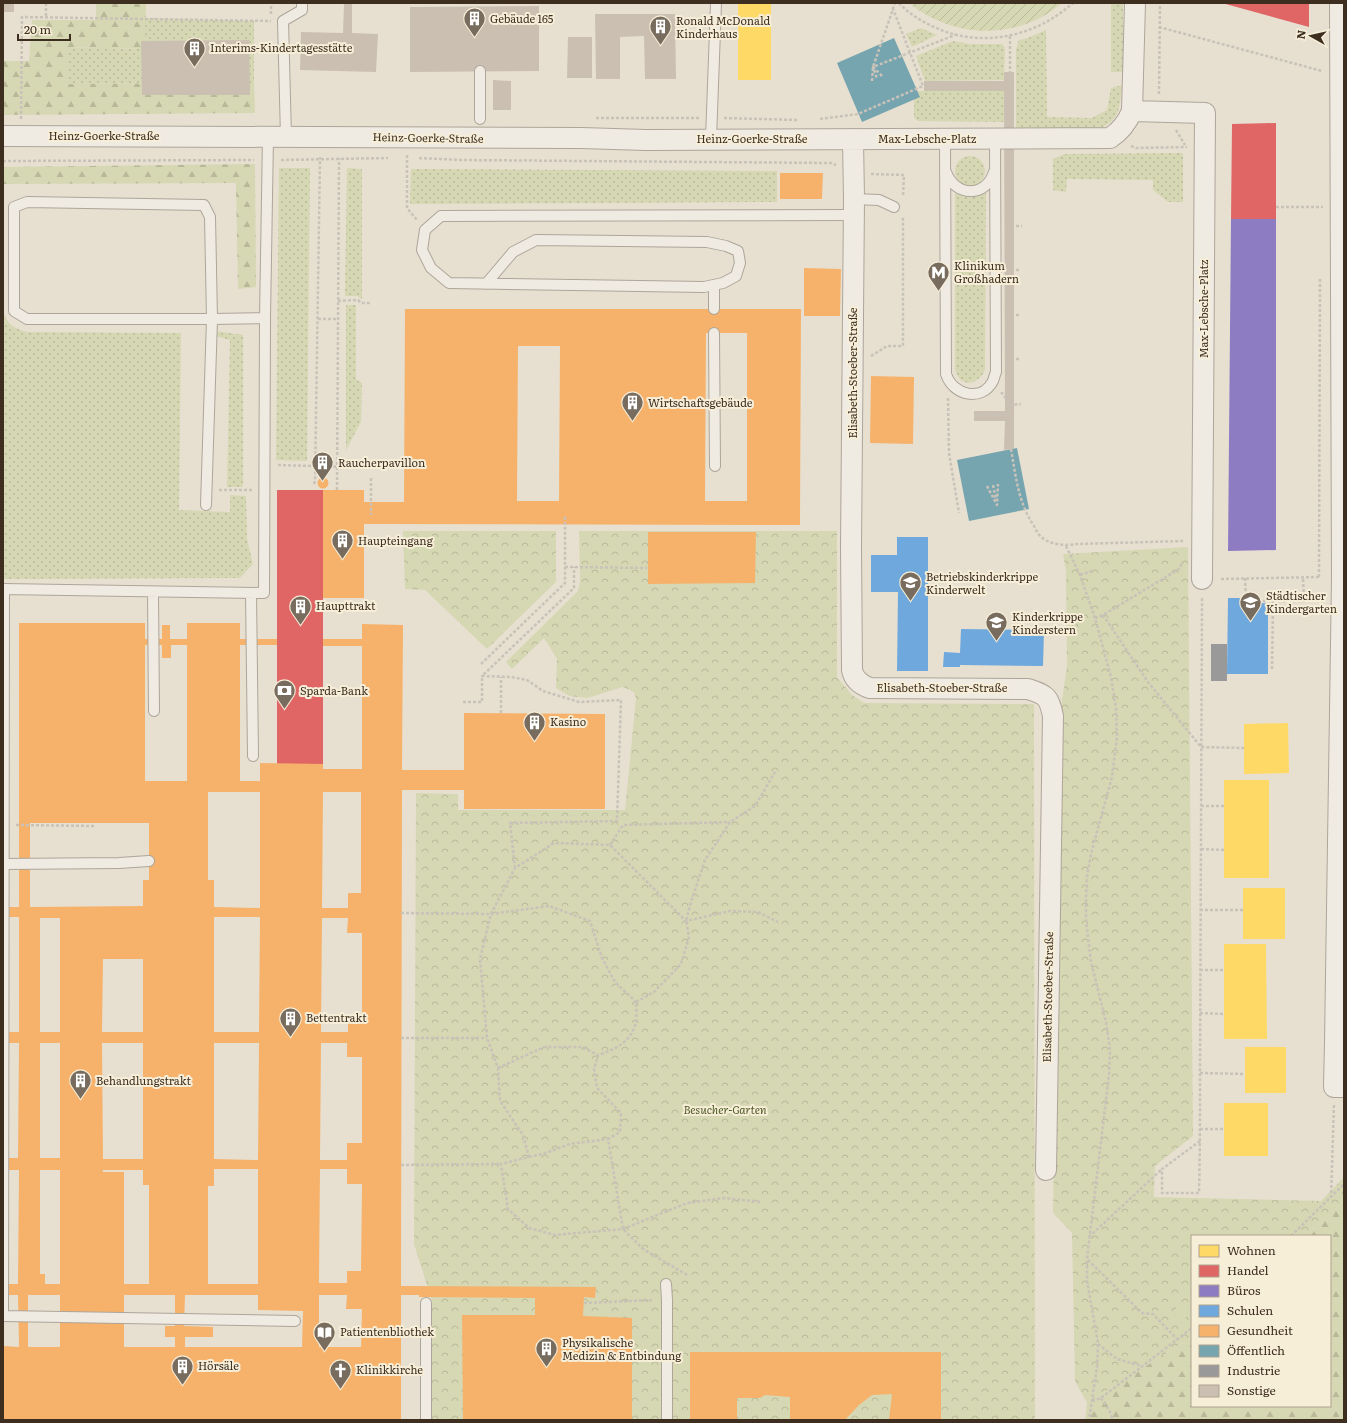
<svg xmlns="http://www.w3.org/2000/svg" width="1347" height="1423" font-family="Literata,serif">
  <style>
    .grass { fill: url(#grass-dots) }
    .forest { fill: url(#forest-firs) }
    .park { fill: url(#park-crowns) }
    .garden { fill: url(#garden-furrows) }
    .pitch { fill: #d6d7b3 }
    .homes { fill: #ffd966 }
    .shops { fill: #e06666 }
    .offices { fill: #8e7cc3 }
    .schools { fill: #6fa8dc }
    .health { fill: #f6b26b; fill-rule: evenodd }
    .public { fill: #76a5af }
    .industry { fill: #999 }
    .building { fill: #cbbfb2 }
    .lines { fill: none; stroke-linecap: round; stroke-linejoin: round }
    .service-casing { stroke: #ada599; stroke-width: 12 }
    .minor-casing { stroke: #ada599; stroke-width: 22 }
    .path { stroke: #c8c2b9; stroke-width: 2.5; stroke-dasharray: 3 2; stroke-linecap: butt }
    .service { stroke: #efebe3; stroke-width: 10 }
    .minor { stroke: #efebe3; stroke-width: 20 }
    .labels { text-anchor: middle; stroke-width: 4; stroke-linejoin: round; paint-order: stroke }
    .poi-label { font-size: 11px; fill: #3d2e20; stroke: #f7eed8; text-anchor: start }
    .street-label { font-size: 11px; fill: #3d2e20; stroke: #f7eed8 }
    .park-label { font-size: 11px; font-style: italic; fill: #4d5a26; stroke: #f7eed8 }
  </style>
  <defs>
    <pattern id="grass-dots" width="8" height="8" patternUnits="userSpaceOnUse"><rect width="8" height="8" fill="#d6d7b3"/><path d="M2 2h.1M6 6h.1" fill="none" stroke="#b9b99a" stroke-width="1.8" stroke-linecap="round"/></pattern>
    <pattern id="forest-firs" width="22" height="20" patternUnits="userSpaceOnUse"><rect width="22" height="20" fill="#d6d7b3"/><path d="M5 1l3.5 6h-7zM16 11l3.5 6h-7z" fill="#b9b99a"/></pattern>
    <pattern id="park-crowns" width="20" height="18" patternUnits="userSpaceOnUse"><rect width="20" height="18" fill="#d6d7b3"/><path d="M2 6a3 3 0 1 1 6 0M12 15a3 3 0 1 1 6 0" fill="none" stroke="#b9b99a"/></pattern>
    <pattern id="garden-furrows" width="10" height="10" patternUnits="userSpaceOnUse"><rect width="10" height="10" fill="#d6d7b3"/><path d="M-1 1l2-2M0 10L10 0M9 11l2-2" fill="none" stroke="#b9b99a"/></pattern>
  </defs>
  <rect width="100%" height="100%" fill="#e7e0d1"/>
  <!-- grass -->
  <path class="grass" d="M1111 3H1123V72H1111Z
    M145 18 254 21V83L67 84V47L145 49Z
    M921 28 937 35 912 47 906 34Z
    M1046 30 1047 117 1092 118 1107 110 1111 88 1122 85C1120 105 1121 120 1099 129H1016V49L1019 40 1028 38Z
    M953 41 970 44H1002L1005 48 1004 80 925 81 916 56Z
    M917 91H1004V122L918 121 914 118V99L920 96Z
    M1183 153V202H1168L1153 190V180L1067 179 1066 192 1053 190V159L1064 154Z
    M955 171a15 15 0 1 1 30 0a15 15 0 1 1-30 0Z
    M279 168H310L307 461 276 460Z
    M347 168 362 169V299L357 296H345Z
    M411 169 777 171V202L410 204Z
    M955 193C966 199 975 198 986 193L985 370C978 386 959 388 955 369Z
    M346 305H356V379L362 383 361 422 346 450Z
    M3 309C6 325 14 328 27 332L181 333 179 510 230 512V495L246 496 247 539 253 564 240 578 3 579Z
    M215 331 243 335V487H227L230 340 215 336Z"/>
  <!-- forest -->
  <path class="forest" d="M96 3H146L145 49 68 47 67 84 254 83 255 113 3 115V61H29L32 20H96Z
    M255 164 256 287 238 289 236 183 3 184V167Z
    M1344 1200V1420H1085L1087 1403 1192 1337V1406H1330V1236H1307Z"/>
  <!-- park -->
  <path class="park" d="M403 531H556V582L487 649 425 590 405 589Z
    M579 531H837V677L852 695 864 703 1034 704 1035 1420H431L432 1301 414 1244 416 793 458 794V810H625L636 699 634 692 623 687 587 698 569 696 556 688 557 659 544 638 512 669 506 662 578 591 580 581Z
    M1188 547 1193 1136 1155 1166 1154 1197 1321 1201 1344 1177V1200L1307 1236H1192V1337L1087 1403 1075 1381 1072 1233 1053 1213 1062 700 1067 666 1066 571 1063 554Z"/>
  <!-- garden -->
  <path class="garden" d="M909 3H1062C1018 41 953 39 909 3Z"/>
  <!-- pitch -->
  <path class="pitch" d="M1186 1300 1192 1307V1311L1181 1322 1172 1312Z"/>
  <!-- homes -->
  <path class="homes" d="M738 3H771V80H738Z
    M1288 723 1289 773 1244 774V724Z
    M1224 780H1269V878H1224Z
    M1243 888H1285V939H1243Z
    M1224 944H1266L1267 1039H1224Z
    M1245 1047H1286V1093H1245Z
    M1224 1103H1268V1156H1224Z"/>
  <!-- shops -->
  <path class="shops" d="M1222 3H1309V27Z
    M1276 123V219H1231L1232 124Z
    M277 490H323V764H277Z"/>
  <!-- offices -->
  <path class="offices" d="M1231 219H1276V550L1228 551Z"/>
  <!-- schools -->
  <path class="schools" d="M897 537H928V671H897L898 592H871V555H897Z
    M1228 598H1241L1240 604 1268 603V674H1227Z
    M961 629 1044 630 1043 666 960 665V667H943L944 652 960 653Z"/>
  <!-- health -->
  <path class="health" d="M780 173H823L822 199H780Z
    M804 268 841 269 840 316H804Z
    M405 309H801L800 525 364 524V598H323V490H364V502H404ZM706 333H747V501H705ZM518 346H560L559 501H517Z
    M871 376 914 377 913 444 870 443Z
    M317.5 483a5.5 5.5 0 1 1 11 0a5.5 5.5 0 1 1-11 0Z
    M648 532H756L755 583 648 584Z
    M19 623H145V639H162V625H170V639H187V623H240V639H277V645H240V781H260V763L323 764V769H362V646H323V639H362V624L403 625 402 770H464V713L605 714V809H464V790H402L401 1286 596 1287 595 1298 584 1297 583 1316 632 1318V1420H463L462 1315H535V1298L419 1297V1295H401V1420H3V1346L19 1347 18 1295H3V1284H18L19 1170H3V1158H18L19 1043H3V1032H19V917H3V907H19ZM145 645H162V658H171V645H187V781H145ZM208 792H260V908L214 907V880H208ZM323 792H361V893H348V908H322ZM30 823H149V880H143V906L30 907ZM214 917H260L259 1032H214ZM40 918H60V1032H40ZM322 918H348L347 933H362V1017H348V1032H321ZM103 959H143V1032H102ZM40 1043H60V1158H40ZM102 1043H143V1159H103ZM214 1043H259L258 1160 214 1159ZM321 1043H347V1057H362V1143H347V1160H320ZM214 1169H258V1284H208V1186H214ZM320 1169H347V1184H362L361 1271H347V1283H319ZM40 1170H60V1284H45V1274H40ZM103 1170H143V1185H149V1284H124V1172H103ZM28 1295H60V1347H28ZM124 1295H175V1326H165V1337H175V1347H124ZM185 1295H258V1310L303 1311 302 1347H185V1337H213V1327L184 1326ZM319 1295H347L346 1309H362L361 1347H319Z
    M690 1352H941V1420H889L892 1394 872 1395 859 1405 845 1420H790V1397L765 1395 760 1398H737V1420H690Z"/>
  <!-- public -->
  <path class="public" d="M894 38 920 97 862 122 837 63Z
    M1017 448 1029 509 969 521 957 460Z"/>
  <!-- industry -->
  <path class="industry" d="M1211 644H1227V681H1211Z"/>
  <!-- building -->
  <path class="building" d="M3 3H14V12H3Z
    M344 3H352V33L378 34 376 72 300 70 301 32 343 33Z
    M539 6V71L410 72V7Z
    M595 14H675L676 79H645L644 36 620 37V79H596Z
    M568 37H592V78H567Z
    M249 40 250 95H142L141 41Z
    M1004 72H1014V449L1004 450 1005 421H974V411H1005L1004 91H924V81H1004Z
    M493 80 511 81V110H493Z"/>
  <g class="lines">
    <defs>
      <path id="service" d="M480 119V71
        M286 137 283 21 302 10V3
        M711 139 716 3
        M945 139 946 374C953 396 982 402 993 381 994 378 995 374 996 372L995 140
        M946 172C955 197 986 198 994 172
        M854 199 879 200 894 207
        M486 284 513 252 536 240 707 242 726 246 738 251 740 263 736 276 723 283 704 287 449 283 431 268 422 250 425 230 441 216 854 215
        M714 285V309
        M714 333 715 466
        M206 505 212 319 210 217 204 205 27 202 14 207V311L27 319H212L265 318
        M3 589 264 593 265 318 268 137
        M153 592 154 711
        M251 593 253 756
        M4 864 119 863 149 861
        M666 1284 667 1300V1420
        M3 1316 4 589
        M3 1316 295 1321
        M426 1420V1303"/>
      <path id="minor" d="M1132 111 1205 113 1202 579
        M3 136 581 138 646 140 1110 138C1121 131 1127 123 1132 111L1135 3
        M853 139 854 199 851 548 852 670C854 680 861 685 870 688L1028 689C1047 695 1049 697 1053 716L1046 1170
        M1335 1043 1342 577 1340 3
        M1344 1043H1335L1334 1087H1344"/>
    </defs>
    <!-- service casing -->
    <use href="#service" class="service-casing"/>
    <!-- minor casing -->
    <use href="#minor" class="minor-casing"/>
    <!-- path -->
    <path class="path" d="M899 3C908 13 921 21 934 27 981 49 1035 37 1073 3
      M271 14V3
      M46 16V3
      M1159 27 1322 71
      M1010 36V85
      M874 70 877 79
      M882 76 873 67 955 35
      M872 81 873 67 895 3
      M1159 94 1160 3
      M596 118H699
      M724 118 797 120
      M21 119 22 17 271 21
      M820 119 858 114 923 86 893 9
      M1176 130 1185 145
      M1131 146 1136 148 1187 147
      M407 155V208L417 220
      M419 158 461 160 831 163 836 165
      M281 160 388 158
      M3 161 254 160
      M871 174 904 175 903 197
      M1276 207H1323
      M1011 226H1022
      M1011 270H1021
      M338 301 358 300 361 303H371
      M1011 315H1021
      M318 319H338
      M871 356 887 346H903V216
      M1011 359H1021
      M1001 394 1002 393 1011 405 1021 404
      M948 398 949 453 959 513
      M977 415C983 414 1003 415 1011 415
      M1011 449C1016 477 1018 502 1034 526 1036 530 1038 534 1041 537 1051 545 1065 546 1076 544L1184 541
      M278 465 347 467
      M371 478V515
      M314 484 315 481 320 157
      M993 485 996 500
      M987 486 997 505 998 484
      M219 490H252
      M337 490 339 158
      M1066 546 1080 575 1095 618 1111 677 1116 709 1117 737 1112 777 1091 854 1087 876 1086 899V921L1091 962 1106 1022 1110 1050 1109 1075 1087 1259V1281L1098 1343 1097 1367 1089 1420
      M565 567 647 568
      M1080 575 1092 571
      M1319 577 1320 278
      M1245 578 1246 601H1304L1303 578
      M1221 579 1320 577
      M1103 615 1148 682 1201 747 1244 748
      M1095 618 1103 615 1179 569 1183 562
      M481 664 565 583V516
      M1272 669 1273 602
      M463 702H482V676
      M501 713V677
      M1201 806H1224
      M16 825 96 826
      M610 845 623 825 730 822
      M1201 849 1224 850
      M515 868 510 823 617 821 621 700 579 702 543 691 527 680 511 677 482 676 574 588V567
      M1200 910H1243
      M401 913 491 914 549 906 590 921 602 958 615 982 636 1002
      M1200 970H1224
      M1200 1013 1224 1014
      M401 1038H487
      M498 1068 544 1047H582L598 1055
      M1200 1073 1245 1074
      M1200 1129H1224
      M1200 1141 1162 1169V1193H1199C1200 1153 1200 1113 1200 1073L1202 598
      M529 1157 543 1154 570 1144 608 1139
      M401 1165 501 1164
      M1331 1198 1334 1104
      M760 1202 724 1198 687 1203 623 1229 555 1235 529 1228 508 1209 501 1164 529 1157 523 1135 500 1101 498 1068 487 1038 480 959 491 914 515 868 554 843 610 845 686 921 730 911 758 912 778 922
      M1291 1236 1344 1184
      M1089 1237 1161 1170
      M1088 1260 1142 1313 1153 1314 1178 1340
      M687 1275 643 1249 623 1229 608 1139 620 1132 621 1113 597 1088 594 1069 598 1055C616 1049 632 1042 636 1021 637 1016 636 1008 636 1002L654 992 681 964 689 937 686 921 691 902 705 860 730 822 755 806 775 772
      M584 1303 653 1300
      M1098 1344 1117 1359 1142 1366
      M1101 1398 1109 1410 1113 1420
      M1092 1401 1101 1398 1192 1328"/>
    <!-- service -->
    <use href="#service" class="service"/>
    <!-- minor -->
    <use href="#minor" class="minor"/>
  </g>
  <!-- icons -->
  <defs>
    <symbol id="building-pin" viewBox="-11 -11 22 30"><path d="M0 17L-7.5 6A9.5 9.5 0 1 1 7.5 6Z" fill="#786c5e" stroke="#f7eed8"/><path d="M-4-6H4V6H1V3H-1V6H-4ZM-2.5-4.3h1.7v1.8h-1.7ZM.8-4.3h1.7v1.8H.8ZM-2.5-1h1.7V.8h-1.7ZM.8-1h1.7V.8H.8Z" fill="#fff"/></symbol>
    <symbol id="metro-pin" viewBox="-11 -11 22 30"><path d="M0 17L-7.5 6A9.5 9.5 0 1 1 7.5 6Z" fill="#786c5e" stroke="#f7eed8"/><path d="M-5.5 5V-5H-3L0 0L3-5H5.5V5H3V-.5L0 4L-3-.5V5Z" fill="#fff"/></symbol>
    <symbol id="school-pin" viewBox="-11 -11 22 30"><path d="M0 17L-7.5 6A9.5 9.5 0 1 1 7.5 6Z" fill="#786c5e" stroke="#f7eed8"/><path d="M0-5L7-2L0 1L-7-2ZM-4 1L0 2.5L4 1V4Q0 6-4 4Z" fill="#fff"/></symbol>
    <symbol id="bank-pin" viewBox="-11 -11 22 30"><path d="M0 17L-7.5 6A9.5 9.5 0 1 1 7.5 6Z" fill="#786c5e" stroke="#f7eed8"/><path d="M-6-4H6V4H-6ZM0-2.3a2.3 2.3 0 1 0 0 4.6a2.3 2.3 0 1 0 0-4.6Z" fill="#fff"/></symbol>
    <symbol id="library-pin" viewBox="-11 -11 22 30"><path d="M0 17L-7.5 6A9.5 9.5 0 1 1 7.5 6Z" fill="#786c5e" stroke="#f7eed8"/><path d="M-6-4Q-3-5.5-.7-3.5V5Q-3 3-6 4ZM6-4Q3-5.5 .7-3.5V5Q3 3 6 4Z" fill="#fff"/></symbol>
    <symbol id="church-pin" viewBox="-11 -11 22 30"><path d="M0 17L-7.5 6A9.5 9.5 0 1 1 7.5 6Z" fill="#786c5e" stroke="#f7eed8"/><path d="M-1.2-6h2.4v3.5h3.3v2.4h-3.3V6h-2.4V-.1h-3.3v-2.4h3.3Z" fill="#fff"/></symbol>
  </defs>
  <g fill-rule="evenodd">
    <use href="#building-pin" x="462" y="6" width="25" height="34"/>
    <use href="#building-pin" x="648" y="14" width="25" height="34"/>
    <use href="#building-pin" x="182" y="36" width="25" height="34"/>
    <use href="#metro-pin" x="926" y="260" width="25" height="34"/>
    <use href="#building-pin" x="620" y="390" width="25" height="34"/>
    <use href="#building-pin" x="310" y="450" width="25" height="34"/>
    <use href="#building-pin" x="330" y="528" width="25" height="34"/>
    <use href="#school-pin" x="898" y="570" width="25" height="34"/>
    <use href="#school-pin" x="1238" y="590" width="25" height="34"/>
    <use href="#building-pin" x="288" y="594" width="25" height="34"/>
    <use href="#school-pin" x="984" y="610" width="25" height="34"/>
    <use href="#bank-pin" x="272" y="678" width="25" height="34"/>
    <use href="#building-pin" x="522" y="710" width="25" height="34"/>
    <use href="#building-pin" x="278" y="1006" width="25" height="34"/>
    <use href="#building-pin" x="68" y="1068" width="25" height="34"/>
    <use href="#library-pin" x="312" y="1320" width="25" height="34"/>
    <use href="#building-pin" x="534" y="1336" width="25" height="34"/>
    <use href="#building-pin" x="170" y="1354" width="25" height="34"/>
    <use href="#church-pin" x="328" y="1358" width="25" height="34"/>
  </g>
  <g class="labels">
    <!-- poi labels -->
    <g class="poi-label">
      <text x="490" y="23">Gebäude 165</text>
      <text x="676" y="25">Ronald McDonald<tspan x="676" dy="13">Kinderhaus</tspan></text>
      <text x="210" y="52">Interims-Kindertagesstätte</text>
      <text x="954" y="270">Klinikum<tspan x="954" dy="13">Großhadern</tspan></text>
      <text x="648" y="407">Wirtschaftsgebäude</text>
      <text x="338" y="467">Raucherpavillon</text>
      <text x="358" y="545">Haupteingang</text>
      <text x="926" y="581">Betriebskinderkrippe<tspan x="926" dy="13">Kinderwelt</tspan></text>
      <text x="1266" y="600">Städtischer<tspan x="1266" dy="13">Kindergarten</tspan></text>
      <text x="316" y="610">Haupttrakt</text>
      <text x="1012" y="621">Kinderkrippe<tspan x="1012" dy="13">Kinderstern</tspan></text>
      <text x="300" y="695">Sparda-Bank</text>
      <text x="550" y="726">Kasino</text>
      <text x="306" y="1022">Bettentrakt</text>
      <text x="96" y="1085">Behandlungstrakt</text>
      <text x="340" y="1336">Patientenbliothek</text>
      <text x="562" y="1347">Physikalische<tspan x="562" dy="13">Medizin &amp; Entbindung</tspan></text>
      <text x="198" y="1370">Hörsäle</text>
      <text x="356" y="1374">Klinikkirche</text>
    </g>
    <!-- street labels -->
    <g class="street-label">
      <text x="104" y="140">Heinz-Goerke-Straße</text>
      <text transform="translate(428 138) rotate(1)" y="4">Heinz-Goerke-Straße</text>
      <text x="752" y="143">Heinz-Goerke-Straße</text>
      <text x="927" y="143">Max-Lebsche-Platz</text>
      <text transform="translate(1204 309) rotate(-90)" y="4">Max-Lebsche-Platz</text>
      <text transform="translate(853 373) rotate(-90)" y="4">Elisabeth-Stoeber-Straße</text>
      <text x="942" y="692">Elisabeth-Stoeber-Straße</text>
      <text transform="translate(1048 997) rotate(-89)" y="4">Elisabeth-Stoeber-Straße</text>
    </g>
    <!-- park labels -->
    <g class="park-label">
      <text x="725" y="1114">Besucher-Garten</text>
    </g>
  </g>
  <!-- border -->
  <rect width="1347" height="1423" fill="none" stroke="#3d2e20" stroke-width="8"/>
  <!-- legend -->
  <rect x="1191" y="1235" width="140" height="172" fill="#f7eed8" stroke="#ada18e"/>
  <rect x="1199" y="1245" width="20" height="12" fill="#ffd966" stroke="#ada18e"/>
  <text x="1227" y="1255" font-size="12" fill="#3d2e20">Wohnen</text>
  <rect x="1199" y="1265" width="20" height="12" fill="#e06666" stroke="#ada18e"/>
  <text x="1227" y="1275" font-size="12" fill="#3d2e20">Handel</text>
  <rect x="1199" y="1285" width="20" height="12" fill="#8e7cc3" stroke="#ada18e"/>
  <text x="1227" y="1295" font-size="12" fill="#3d2e20">Büros</text>
  <rect x="1199" y="1305" width="20" height="12" fill="#6fa8dc" stroke="#ada18e"/>
  <text x="1227" y="1315" font-size="12" fill="#3d2e20">Schulen</text>
  <rect x="1199" y="1325" width="20" height="12" fill="#f6b26b" stroke="#ada18e"/>
  <text x="1227" y="1335" font-size="12" fill="#3d2e20">Gesundheit</text>
  <rect x="1199" y="1345" width="20" height="12" fill="#76a5af" stroke="#ada18e"/>
  <text x="1227" y="1355" font-size="12" fill="#3d2e20">Öffentlich</text>
  <rect x="1199" y="1365" width="20" height="12" fill="#999999" stroke="#ada18e"/>
  <text x="1227" y="1375" font-size="12" fill="#3d2e20">Industrie</text>
  <rect x="1199" y="1385" width="20" height="12" fill="#cbbfb2" stroke="#ada18e"/>
  <text x="1227" y="1395" font-size="12" fill="#3d2e20">Sonstige</text>
  <!-- north arrow -->
  <g transform="translate(1311 36) rotate(278)" stroke="#f7eed8" stroke-width="3" paint-order="stroke">
  <path d="M0-3L7 15L0 10L-7 15Z" fill="#3d2e20"/>
  <text y="-6" font-size="11" font-weight="bold" text-anchor="middle" fill="#3d2e20">N</text>
  </g>
  <!-- scale -->
  <path d="M18 34v6h52v-6" fill="none" stroke="#3d2e20" stroke-width="2"/>
  <text x="24" y="34" font-size="12" fill="#3d2e20" stroke="#f7eed8" stroke-width="3" paint-order="stroke">20 m</text>
</svg>
